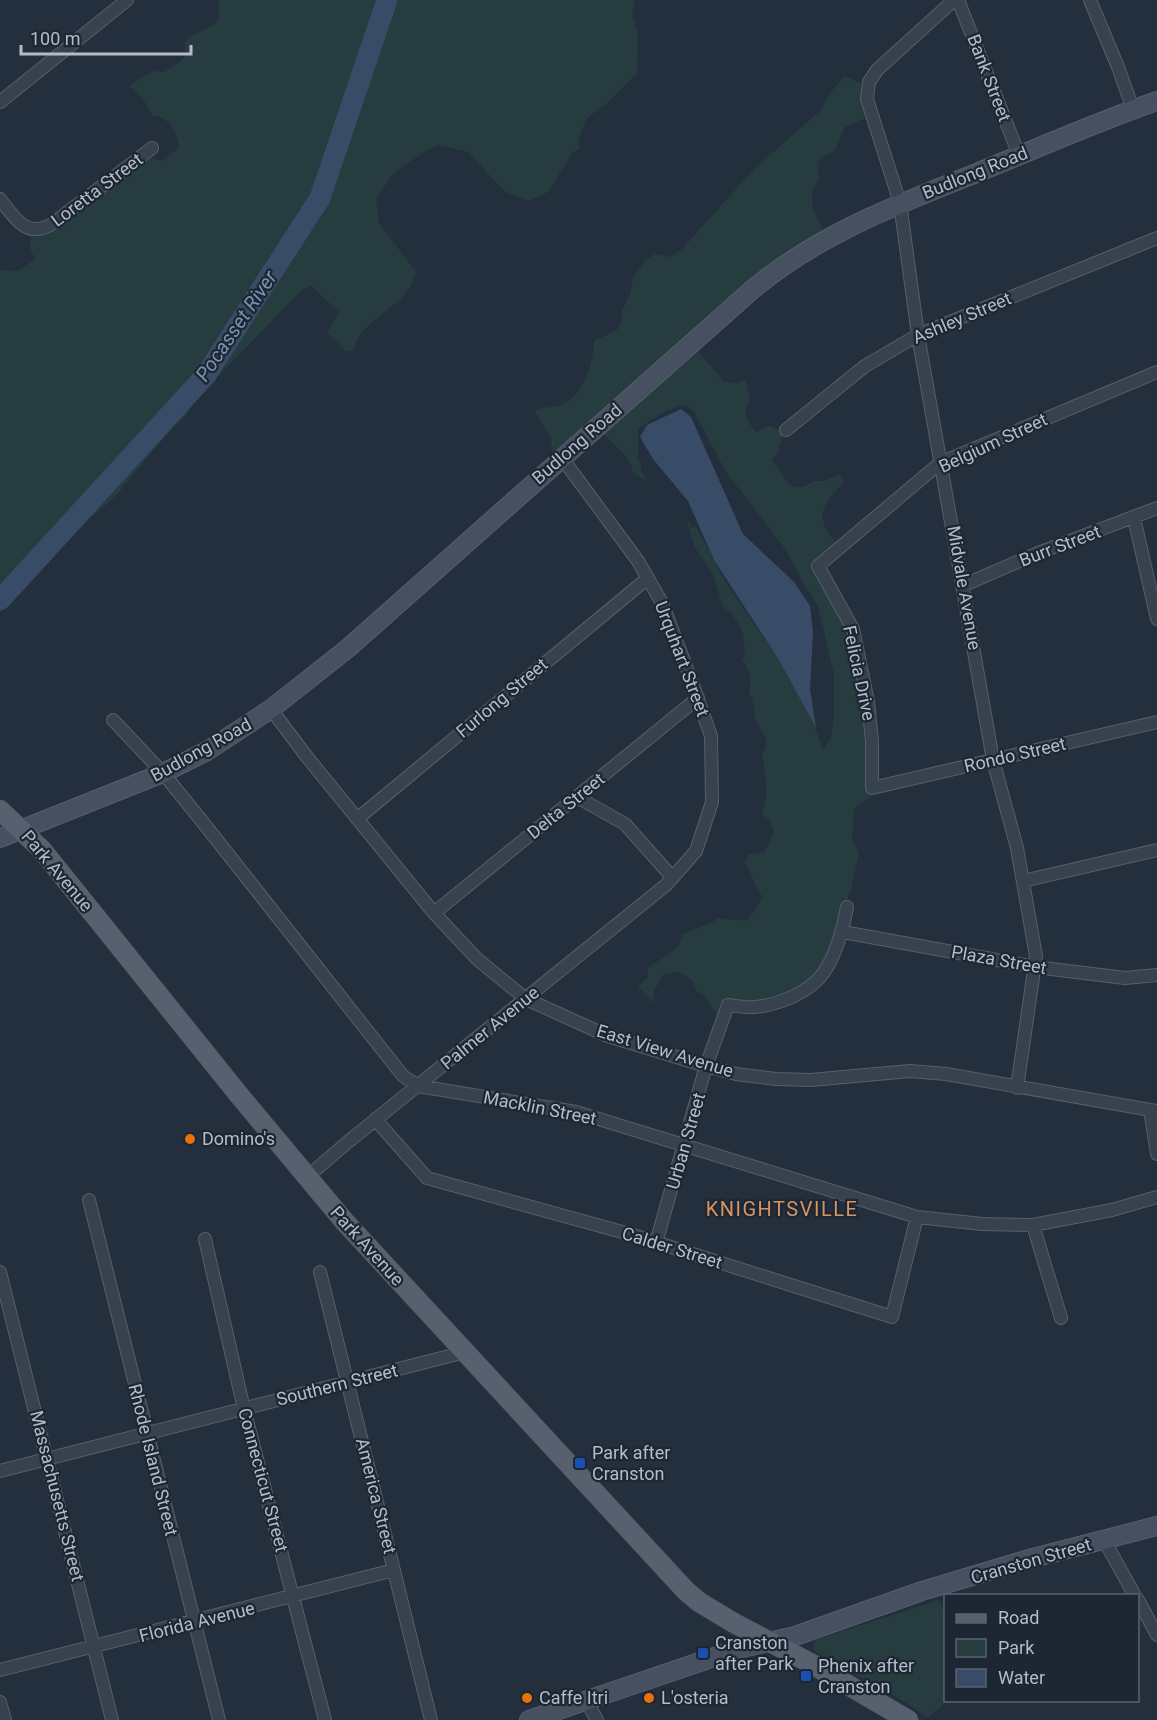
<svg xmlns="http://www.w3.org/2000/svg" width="1157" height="1720" font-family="Roboto,sans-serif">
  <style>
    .green { fill: #263c3f }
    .water { fill: #394c67 }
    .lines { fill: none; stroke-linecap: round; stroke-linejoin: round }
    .river { stroke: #394c67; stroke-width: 21 }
    .street-casing { stroke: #565f6c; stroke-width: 14 }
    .secondary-casing { stroke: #565f6c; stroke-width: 20 }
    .primary-casing { stroke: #414a57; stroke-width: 21 }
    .street { stroke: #38414e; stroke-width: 12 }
    .secondary { stroke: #465061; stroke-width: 18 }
    .primary { stroke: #56606e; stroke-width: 20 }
    .food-dot { fill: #e8710a; stroke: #1d2633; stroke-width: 2 }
    .transit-dot { fill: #1a4fb4; stroke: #1d2633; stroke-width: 2 }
    .labels { text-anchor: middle; stroke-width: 4.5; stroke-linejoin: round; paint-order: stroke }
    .street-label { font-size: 18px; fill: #b4bcc9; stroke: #1d2633 }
    .poi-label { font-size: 18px; fill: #b4bcc9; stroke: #1d2633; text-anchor: start }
    .water-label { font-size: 20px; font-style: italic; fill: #7c92b1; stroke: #1d2633 }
    .neighbourhood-label { font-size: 20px; letter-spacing: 1.5px; fill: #d59563; stroke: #1d2633 }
  </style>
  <rect width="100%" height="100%" fill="#242f3e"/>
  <!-- green -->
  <path class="green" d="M219 0H635L632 15 638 36 637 74 607 103 586 119 578 142 580 148 573 152 548 192 529 201 505 192 468 152 438 145 421 154 393 174 376 199 379 223 416 272C408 309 361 316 353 351H346L327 332 339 312 311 286 302 290 192 403 188 413 163 439 115 497 55 548 0 605V270L18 271 35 259 30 248 32 230 42 229 140 156 163 161 179 147C178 133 168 116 153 116L143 99 129 86 152 71 164 72 182 60 185 55V42L189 37 215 24 219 18Z
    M845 76 866 86 868 117 845 127 835 150 821 158 817 164 819 179C804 201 816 215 827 236L692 344 724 382 736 383 745 379 750 400C741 413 747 421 756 432L769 426 784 431 777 454 772 460 788 483 795 487H804L814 481H823L840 474 844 481C820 510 813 516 839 546L820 564 854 634 875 790 872 796 854 809 852 838 859 853 851 889 823 973 799 994 728 1006 720 1018 703 994 697 992 692 980 679 972 663 975 654 991V1003L638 987 648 977V968L678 947 683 934 713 922 716 918 747 921 763 897C753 886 754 875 745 864L748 855 764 852 774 833 770 820 762 814C770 796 765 773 762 754 773 738 762 736 757 722 753 711 756 706 749 693 752 679 751 672 742 660L745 653 743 632 733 615 723 607 713 574 694 546 686 517 692 528 696 527 726 583 765 640 794 676 810 712 823 750 831 737 834 715V675L818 606 803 583 786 550 726 472 693 410 686 405C668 407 653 419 638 429V459L642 467 640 469 648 481 634 474 629 460 597 427 553 464 551 437 534 411C545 406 553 408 561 405 585 394 593 364 594 341L617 330 623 320 621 313 630 294 634 275 645 261 655 254 670 257 682 249 754 169 820 111 830 93Z
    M939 1600 945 1612 947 1701 928 1718 905 1702 815 1652 813 1646 815 1640Z"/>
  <!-- water -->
  <path class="water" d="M681 409 691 417 743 534 794 582 810 606 813 632 810 689 816 728 779 660 714 560 688 501 653 459 640 437 647 425Z"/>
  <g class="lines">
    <!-- river -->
    <path class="river" d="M0 600 206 375 320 198 387 0"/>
    <defs>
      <path id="street" d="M954 0 877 70 869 82 867 99 900 203 918 335 993 760 1017 848 1036 956 1017 1088
        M958 0 1019 155
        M1090 0 1118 67 1133 109
        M0 102 127 0
        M0 199C15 218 26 239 52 224L152 148
        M1157 372 940 463 818 566 853 629 868 702 872 741V788L1157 722
        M786 430 865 366 918 335 1157 238
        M1134 518 1157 619
        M964 585 1038 553 1157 508
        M271 709 307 757 434 913 477 959 526 999 608 1036 706 1066 736 1074 776 1079 811 1080 910 1071 946 1074 1157 1111
        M113 720 163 773 205 825 403 1076 418 1086 576 1112 917 1217 982 1224 1033 1225 1112 1210 1157 1197
        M577 797 625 824 672 877
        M357 819 648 578
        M1023 881 1157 850
        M434 913 698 698
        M843 932 1035 967 1125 978 1157 975
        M1150 1110 1157 1154
        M375 1119 427 1178 633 1235 892 1317 917 1217
        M307 1177 349 1141 666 885 696 851 712 802 711 736 692 682 662 603 638 561 562 458
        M89 1200 219 1720
        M1033 1225 1061 1318
        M205 1239 244 1409 325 1720
        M656 1243 706 1066 728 1005C737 1006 747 1008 755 1007 778 1005 811 992 824 972 837 953 843 929 847 907
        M0 1272 112 1720
        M320 1272 431 1720
        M0 1471 465 1352
        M1104 1540 1135 1596
        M1138 1600 1157 1635
        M0 1670 394 1570
        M586 1701 597 1720
        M0 1702 5 1720"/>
      <path id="secondary" d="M0 838 163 773 207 751 271 709 347 649 753 289C822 232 897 205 979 172 1038 148 1097 122 1157 101
        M529 1720 738 1649 795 1636 922 1591 1029 1559 1157 1526"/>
      <path id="primary" d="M0 810 42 850 239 1095 344 1221 686 1591 699 1602 734 1623 812 1664 908 1720"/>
    </defs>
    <!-- street casing -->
    <use href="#street" class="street-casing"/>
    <!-- secondary casing -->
    <use href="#secondary" class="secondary-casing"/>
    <!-- primary casing -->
    <use href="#primary" class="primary-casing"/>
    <!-- street -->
    <use href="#street" class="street"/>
    <!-- secondary -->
    <use href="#secondary" class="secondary"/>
    <!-- primary -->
    <use href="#primary" class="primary"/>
  </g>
  <!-- markers -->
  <g class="food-dot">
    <circle cx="190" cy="1139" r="6"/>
    <circle cx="527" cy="1698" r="6"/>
    <circle cx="649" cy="1698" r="6"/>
  </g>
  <g class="transit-dot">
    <rect x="574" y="1457" width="12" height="12" rx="3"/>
    <rect x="697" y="1647" width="12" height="12" rx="3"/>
    <rect x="800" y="1670" width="12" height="12" rx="3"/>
  </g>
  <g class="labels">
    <!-- street labels -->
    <g class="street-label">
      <text transform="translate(989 78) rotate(69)" y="6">Bank Street</text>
      <text transform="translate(975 173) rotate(-22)" y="6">Budlong Road</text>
      <text transform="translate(97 190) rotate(-37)" y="6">Loretta Street</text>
      <text transform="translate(962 318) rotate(-23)" y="6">Ashley Street</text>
      <text transform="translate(993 443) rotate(-25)" y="6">Belgium Street</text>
      <text transform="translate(577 444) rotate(-41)" y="6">Budlong Road</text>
      <text transform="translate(1060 546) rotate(-21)" y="6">Burr Street</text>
      <text transform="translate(964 588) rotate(80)" y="6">Midvale Avenue</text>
      <text transform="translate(682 659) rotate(69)" y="6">Urquhart Street</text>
      <text transform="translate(859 673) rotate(78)" y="6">Felicia Drive</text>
      <text transform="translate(502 698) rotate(-40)" y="6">Furlong Street</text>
      <text transform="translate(201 750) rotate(-29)" y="6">Budlong Road</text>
      <text transform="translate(1015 755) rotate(-13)" y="6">Rondo Street</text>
      <text transform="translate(566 806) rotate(-39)" y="6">Delta Street</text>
      <text transform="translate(57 871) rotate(50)" y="6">Park Avenue</text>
      <text transform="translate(999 960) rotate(10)" y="6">Plaza Street</text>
      <text transform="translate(490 1028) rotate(-39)" y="6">Palmer Avenue</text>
      <text transform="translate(665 1051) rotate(17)" y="6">East View Avenue</text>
      <text transform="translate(540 1108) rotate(11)" y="6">Macklin Street</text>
      <text transform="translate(686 1141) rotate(-74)" y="6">Urban Street</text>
      <text transform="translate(367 1246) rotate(48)" y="6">Park Avenue</text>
      <text transform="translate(672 1248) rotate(17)" y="6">Calder Street</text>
      <text transform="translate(337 1385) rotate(-14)" y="6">Southern Street</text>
      <text transform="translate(153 1460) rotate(76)" y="6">Rhode Island Street</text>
      <text transform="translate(263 1480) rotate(75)" y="6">Connecticut Street</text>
      <text transform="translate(57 1496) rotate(76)" y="6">Massachusetts Street</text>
      <text transform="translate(376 1496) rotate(76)" y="6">America Street</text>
      <text transform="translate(1031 1561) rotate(-16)" y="6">Cranston Street</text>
      <text transform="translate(197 1622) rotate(-14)" y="6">Florida Avenue</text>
    </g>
    <!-- poi labels -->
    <g class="poi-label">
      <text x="202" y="1145">Domino's</text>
      <text x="592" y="1459">Park after<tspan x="592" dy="21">Cranston</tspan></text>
      <text x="715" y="1649">Cranston<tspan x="715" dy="21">after Park</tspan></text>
      <text x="818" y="1672">Phenix after<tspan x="818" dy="21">Cranston</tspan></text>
      <text x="539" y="1704">Caffe Itri</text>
      <text x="661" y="1704">L'osteria</text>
    </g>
    <!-- water labels -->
    <g class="water-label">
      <text transform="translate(236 326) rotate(-56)" y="7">Pocasset River</text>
    </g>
    <!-- neighbourhood labels -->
    <g class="neighbourhood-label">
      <text x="782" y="1216">KNIGHTSVILLE</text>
    </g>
  </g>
  <!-- legend -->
  <rect x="944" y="1594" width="195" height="108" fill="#1d2633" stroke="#59626f" stroke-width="1.5"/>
  <rect x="956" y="1614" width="30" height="9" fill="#56606e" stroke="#59626f" stroke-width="1.5"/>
  <text x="998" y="1624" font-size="18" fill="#b4bcc9">Road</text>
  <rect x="956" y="1639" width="30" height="18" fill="#263c3f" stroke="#59626f" stroke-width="1.5"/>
  <text x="998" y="1654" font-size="18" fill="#b4bcc9">Park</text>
  <rect x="956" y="1669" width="30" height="18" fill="#394c67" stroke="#59626f" stroke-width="1.5"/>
  <text x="998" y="1684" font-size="18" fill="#b4bcc9">Water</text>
  <!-- scale -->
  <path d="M21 45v9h170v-9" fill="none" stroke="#b4bcc9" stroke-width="3"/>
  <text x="30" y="45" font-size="18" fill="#b4bcc9" stroke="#1d2633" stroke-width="4.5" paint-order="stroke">100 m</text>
</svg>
